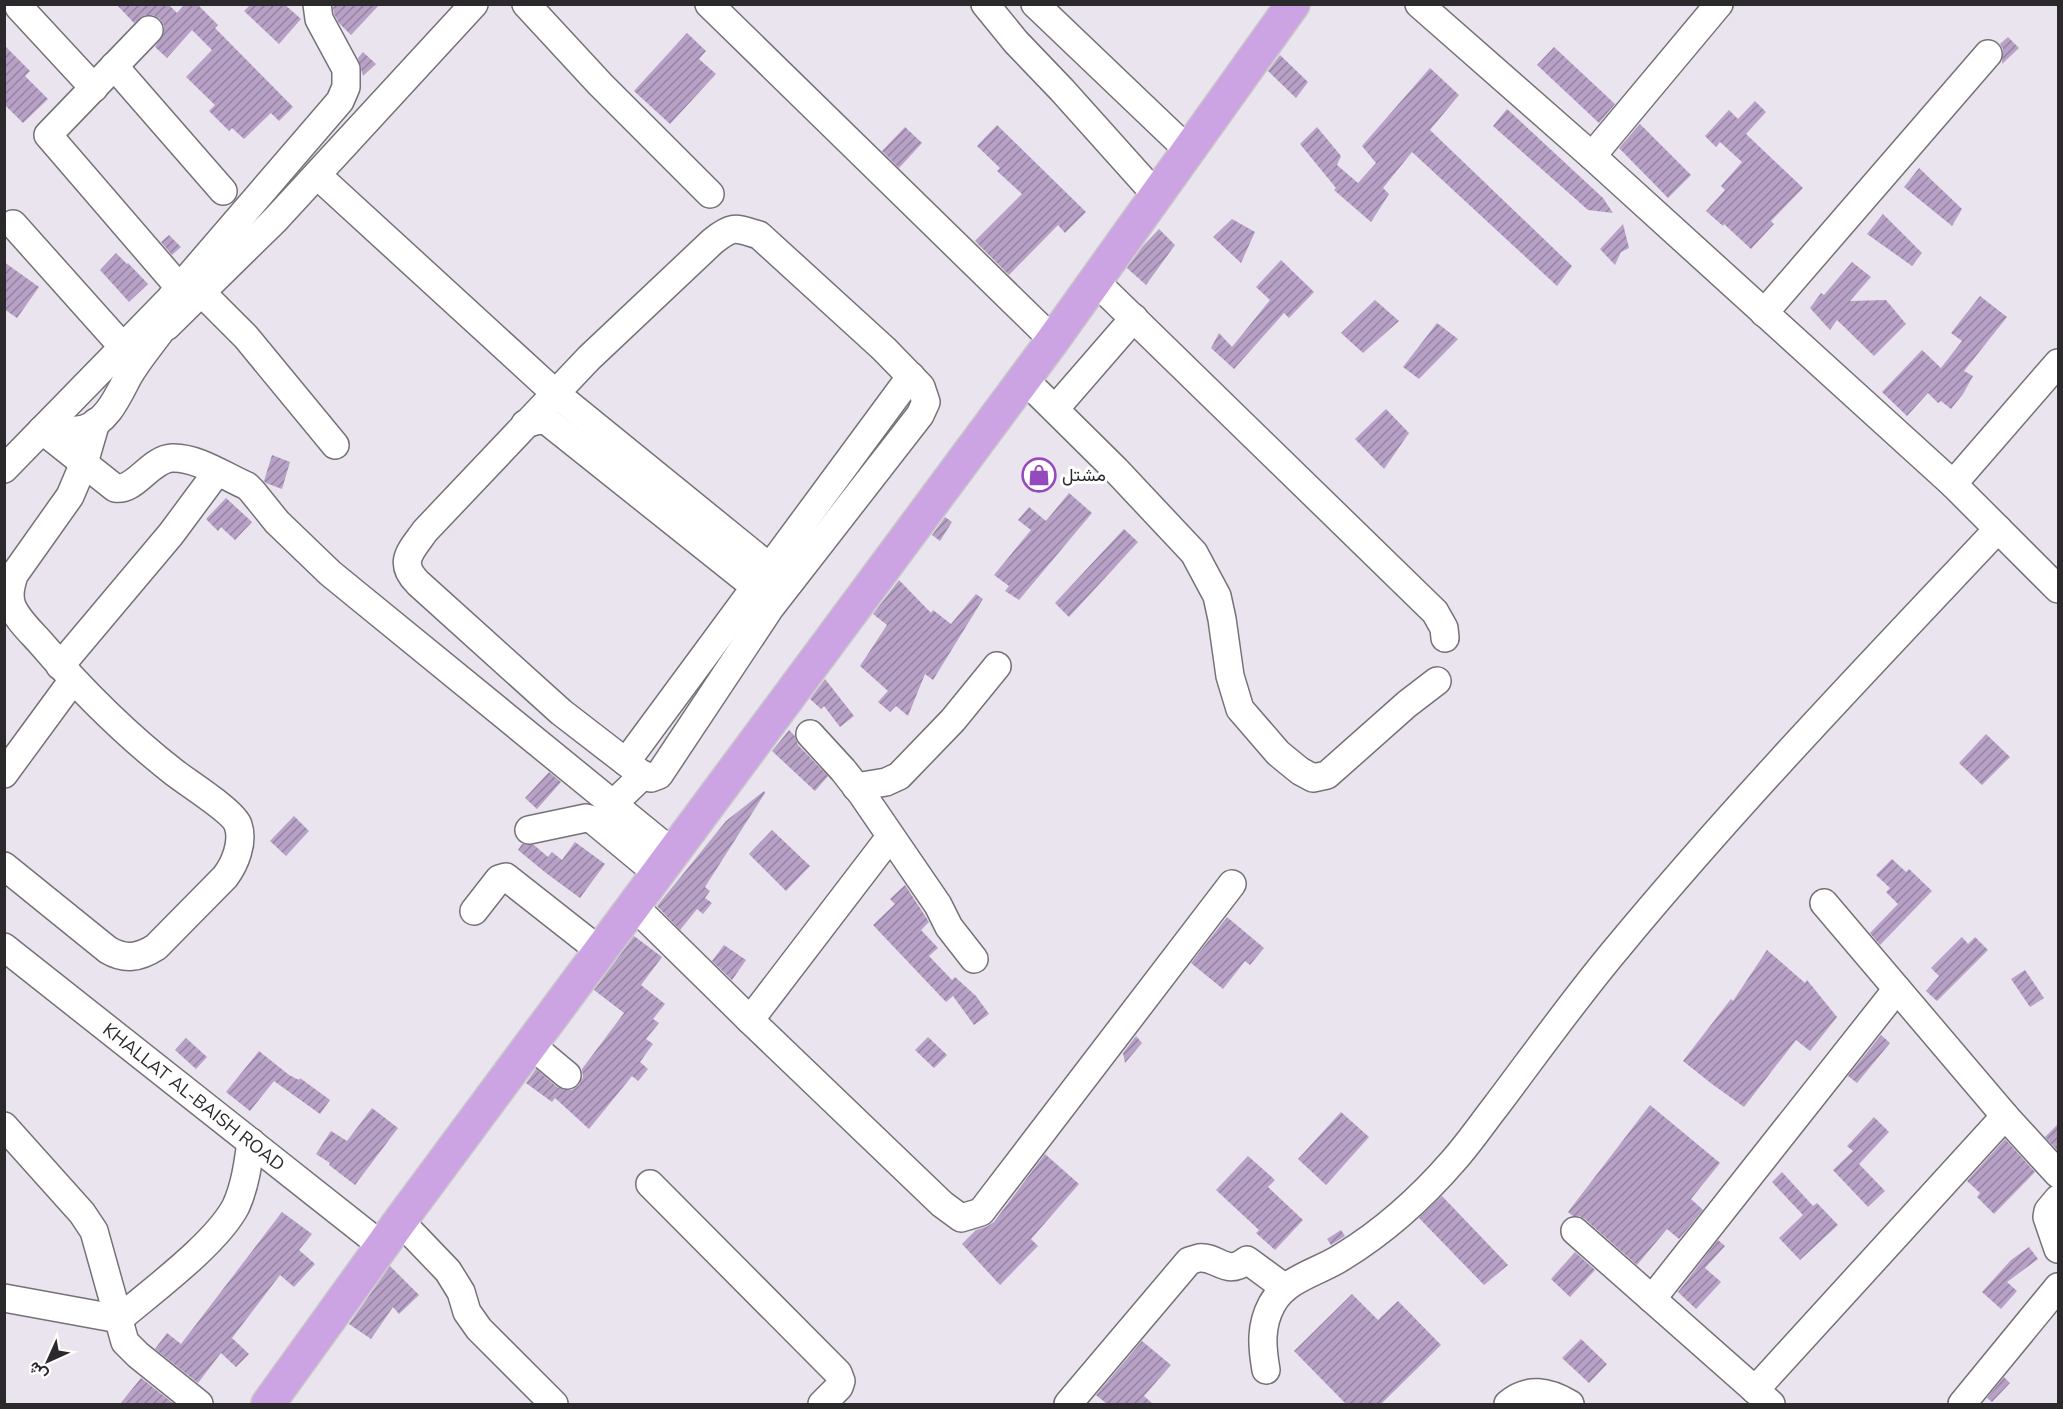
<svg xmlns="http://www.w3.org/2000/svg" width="2063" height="1409" font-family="'Nunito Sans',Vazirmatn,sans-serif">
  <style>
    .building { fill: url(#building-hatch) }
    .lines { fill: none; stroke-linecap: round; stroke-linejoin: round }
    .minor-casing { stroke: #767179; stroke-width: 30 }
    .major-casing { stroke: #c8c7c8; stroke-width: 36 }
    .minor { stroke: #fff; stroke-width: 27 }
    .major { stroke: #cca4e3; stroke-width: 33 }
    .labels { text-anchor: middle; stroke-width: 6; stroke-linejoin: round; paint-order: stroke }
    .poi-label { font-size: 18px; fill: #2c292d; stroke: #fff; text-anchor: start }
    .street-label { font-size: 18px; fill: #2c292d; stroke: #fff }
  </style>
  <defs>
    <pattern id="building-hatch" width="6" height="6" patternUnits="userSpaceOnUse" patternTransform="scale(1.5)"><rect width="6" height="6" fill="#b7a1c6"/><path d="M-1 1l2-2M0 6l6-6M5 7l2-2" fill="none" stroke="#9583a1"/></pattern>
  </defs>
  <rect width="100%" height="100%" fill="#eae4ee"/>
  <!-- building -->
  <path class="building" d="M116 4H168L177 13 185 4H197L218 25 215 28 293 107 279 121 271 113 244 139 232 128 229 131 209 111 215 105 186 77 212 50 192 30 167 58 155 47 164 33V26L160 19 153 15H145L134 23Z
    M251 4H284L301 19 279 44 244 11Z
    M336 4H380L351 35 339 23 334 14 333 7Z
    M687 33 706 51 699 59 716 74 670 124 634 91Z
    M2008 37 2019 48 2002 64 2003 49 2000 44Z
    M4 45 30 71 25 76 48 99 23 123 4 104Z
    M1554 47 1615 104 1599 123 1537 65Z
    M363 52 376 64 363 76 358 58Z
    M1280 55 1308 82 1296 98 1268 71Z
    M1430 68 1459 95 1430 130 1572 266 1557 286 1412 152 1383 188 1389 194 1371 222 1334 190 1336 188 1300 144 1317 127 1341 156 1337 165 1358 183 1376 163 1362 146Z
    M1755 101 1766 112 1746 134 1803 188 1771 221 1774 224 1751 249 1724 224 1723 226 1706 211 1725 190 1721 186 1742 162 1720 142 1716 147 1705 136 1729 110 1738 119Z
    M1507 109 1603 198 1613 213 1588 210 1493 126Z
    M1640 124 1691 175 1668 198 1619 148Z
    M997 125 1086 212 1065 233 1058 225 1009 275 975 241 1022 194 997 171 1000 168 977 146Z
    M905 127 922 143 899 168 882 151Z
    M1919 168 1962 209 1952 226 1904 187Z
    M1883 214 1922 253 1912 266 1867 234Z
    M1232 219 1255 232 1241 263 1213 237Z
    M1623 224 1629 248 1621 252 1615 265 1600 249Z
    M1159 229 1175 245 1146 285 1127 268 1143 246Z
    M169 235 181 247 172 255 161 242Z
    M116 253 127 264 128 263 148 284 129 302 100 270Z
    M1281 260 1314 292 1289 318 1284 313 1234 369 1211 348 1219 333 1232 347 1270 300 1256 287Z
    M4 262 39 287 17 318 4 309Z
    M1852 262 1871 277 1850 301 1886 300 1906 324 1874 356 1837 320 1830 330 1810 308 1821 293 1824 295Z
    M1980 296 2007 317 1964 371 1973 376 1963 394 1951 409 1941 401 1938 403 1928 393 1907 416 1882 392 1922 350 1941 368 1962 341 1951 333Z
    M1375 300 1399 321 1363 353 1341 333Z
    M1437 323 1458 339 1419 379 1403 367Z
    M1386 409 1409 433 1384 469 1355 439Z
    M272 455 290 462 282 489 266 483 264 481Z
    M1069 493 1092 513 1019 600 1005 591 1009 586 994 575 1031 530 1018 520 1029 507 1046 521Z
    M226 498 252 522 235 540 221 527 218 531 206 519Z
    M945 517 952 522 940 541 932 535Z
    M1124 529 1138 542 1069 617 1055 603Z
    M899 580 931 613 933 610 951 624 976 594 983 599 933 680 925 674 908 716 896 706 890 712 878 702 888 691 860 666 887 625 873 614Z
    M825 679 854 716 840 727 824 706 821 709 810 699Z
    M789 730 795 736 798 745 828 776 815 791 772 751Z
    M1986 734 2010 757 1982 785 1959 763Z
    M549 772 561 782 537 809 525 798Z
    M764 791 765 793 705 887 710 891 705 898 712 903 703 914 697 909 680 930 657 906 726 821Z
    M294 816 309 831 286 856 270 841Z
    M772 830 810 866 786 891 749 854Z
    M575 842 605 864 580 898 546 873 518 850 522 844 534 845 548 857 552 852 562 860Z
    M1892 859 1906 872 1909 869 1932 891 1880 945 1870 933 1898 904 1886 892 1890 888 1876 875Z
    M905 885 929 922 921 930 938 948 929 956 952 980 955 977 976 996 989 1014 974 1025 953 996 946 1002 873 925 895 904 890 899Z
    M1227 917 1264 948 1250 965 1245 961 1223 989 1191 963Z
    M634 936 662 957 641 985 665 1004 653 1019 659 1023 646 1039 653 1044 640 1062 648 1069 638 1081 632 1076 589 1129 555 1098 552 1102 526 1083 536 1069 557 1087 564 1090H572L579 1085 583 1077 582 1069 624 1013 594 990Z
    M1962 937 1968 944 1975 937 1988 950 1937 1001 1926 991 1939 976 1931 968Z
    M724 945 746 960 732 980 712 961Z
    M1767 950 1805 983 1807 980 1837 1017 1810 1051 1796 1040 1744 1107 1712 1084 1683 1061 1731 999 1733 1001Z
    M2025 970 2044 998 2030 1007 2011 979Z
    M1881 1035 1890 1043 1857 1083 1848 1076Z
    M1136 1036 1142 1043 1125 1063 1123 1053Z
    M928 1037 947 1055 934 1068 915 1050Z
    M186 1038 207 1057 196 1069 175 1050Z
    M259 1051 289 1075 299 1080 300 1078 330 1100 320 1114 274 1081 250 1111 226 1092Z
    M1650 1105 1720 1163 1691 1199 1703 1210 1679 1239 1667 1229 1637 1265 1585 1219 1579 1216H1573L1568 1212Z
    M372 1108 398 1128 355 1185 329 1165 330 1163 316 1154 331 1131 347 1141Z
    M1341 1112 1369 1137 1326 1185 1298 1159Z
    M1874 1117 1889 1132 1859 1164 1885 1191 1868 1207 1833 1170 1853 1151 1847 1146Z
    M2058 1124V1151L2045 1137Z
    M2005 1139 2035 1172 1994 1214 1977 1197 1980 1193 1967 1181Z
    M1045 1154 1079 1184 1031 1239 1038 1246 1000 1285 962 1244 976 1230 986 1227 994 1222Z
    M1248 1156 1275 1180 1268 1187 1303 1220 1275 1250 1256 1233 1259 1230 1216 1190Z
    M1782 1172 1813 1206 1817 1203 1838 1225 1800 1260 1779 1238 1803 1215 1772 1182Z
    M1442 1196 1508 1265 1484 1285 1419 1218Z
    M282 1212 312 1234 299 1250 315 1264 294 1287 280 1275 232 1338 249 1354 236 1367 221 1353 198 1383 155 1349 167 1333 181 1344Z
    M1341 1230 1345 1236 1331 1245 1327 1239Z
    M1718 1240 1725 1246 1705 1268 1721 1282 1696 1309 1678 1292Z
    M2029 1247 2038 1259 2007 1282 2017 1291 2001 1309 1982 1292 2011 1260Z
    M1575 1252 1595 1270 1570 1297 1551 1279Z
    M390 1266 419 1295 399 1314 393 1307 371 1339 349 1324Z
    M1352 1294 1378 1320 1398 1301 1441 1345 1381 1404H1346L1294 1351Z
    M1581 1339 1607 1364 1589 1383 1562 1358Z
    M1142 1341 1171 1365 1144 1396 1153 1404H1107L1096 1395Z
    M2004 1377 2010 1383 1992 1402 1987 1398Z
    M141 1378 174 1404H120Z"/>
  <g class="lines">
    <defs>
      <g id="minor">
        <path d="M526 4 600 84 710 194"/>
        <path d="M709 4 1053 340"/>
        <path d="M985 4 1016 42 1062 90 1157 196"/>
        <path d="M1035 4 1189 151"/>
        <path d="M1419 4 1592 156 1953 484 2058 589"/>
        <path d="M19 7 94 88"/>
        <path d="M149 30 48 135 179 287"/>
        <path d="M114 66 223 191"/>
        <path d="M1592 156 1719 4"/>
        <path d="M317 175 555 393 789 583"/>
        <path d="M13 224 123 347"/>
        <path d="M189 280 246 337 335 445"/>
        <path d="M1095 281 1435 612 1444 628 1445 638"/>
        <path d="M1764 313 1988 54"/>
        <path d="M167 326 275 220 474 4"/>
        <path d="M1024 379 1116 470 1194 553 1217 596 1222 619 1230 676 1240 709 1278 753 1300 771 1313 778 1327 775 1407 704 1437 681"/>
        <path d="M1055 409 1134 318"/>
        <path d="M525 424 539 420 547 421 769 598"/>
        <path d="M42 430 115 488C135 492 150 459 172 458 197 457 224 476 247 486L252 491 277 522 330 573 673 853"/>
        <path d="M42 430C55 430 71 432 84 429 107 422 118 396 128 377 137 361 149 347 160 332"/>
        <path d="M4 469 168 301 340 101 346 87V69L319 19 317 4"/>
        <path d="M1953 484 2058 363"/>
        <path d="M60 666 171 534 217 472"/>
        <path d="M810 734 843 770 862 794 938 905 949 927 974 959"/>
        <path d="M626 762 911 376"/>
        <path d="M4 774 73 680"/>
        <path d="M856 787 886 782 899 776 953 720 997 666"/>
        <path d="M613 804 637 781 640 773 561 712 418 583C397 562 411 551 425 531L589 358 713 241C733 225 735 228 759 235L884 349 921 387 926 402 920 415 770 608 659 775 651 778 640 773"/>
        <path d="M529 830 586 818 593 820 658 874"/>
        <path d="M4 866 108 950C125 960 139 958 156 947L225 877C235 864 244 842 238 825 234 812 188 783 175 773 125 734 81 690 40 642 31 632 17 619 12 606 8 595 11 585 14 575L70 496 84 463 96 422"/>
        <path d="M1824 903 2005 1116 2058 1174"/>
        <path d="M634 906 750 1020 942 1204 961 1218 981 1212 1232 884"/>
        <path d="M474 911 499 879 506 877 600 951"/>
        <path id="s1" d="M4 947 382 1246"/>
        <path d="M750 1020 890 837"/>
        <path d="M531 1045 567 1075"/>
        <path d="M4 1126 82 1213 94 1231 125 1342 138 1355 199 1404"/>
        <path d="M650 1184 838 1373 841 1381 839 1387 822 1404"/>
        <path d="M2058 1199 2048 1211 2047 1217 2058 1249"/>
        <path d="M400 1221 448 1271 461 1292 467 1312 479 1329 554 1404"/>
        <path d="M1575 1231 1771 1404"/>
        <path d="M4 1298 119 1319C152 1291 217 1243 236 1206 245 1186 248 1164 251 1142"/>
        <path d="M1652 1299 1897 989"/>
        <path d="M1266 1370C1262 1347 1260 1326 1272 1304 1286 1278 1319 1272 1342 1257 1383 1232 1422 1197 1454 1160 1469 1143 1482 1124 1496 1106 1536 1053 1575 998 1618 947 1738 802 1869 666 1998 529"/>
        <path d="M1755 1390 2005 1116"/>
        <path d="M1068 1404 1189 1261C1192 1260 1195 1259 1199 1258 1218 1256 1226 1277 1247 1260L1285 1288"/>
        <path d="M1508 1404C1528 1387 1548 1391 1570 1404"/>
        <path d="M1962 1404 2058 1287"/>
      </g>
      <path id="major" d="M268 1404 400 1221 1053 340 1293 4"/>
    </defs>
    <!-- minor casing -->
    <use href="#minor" class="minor-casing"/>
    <!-- major casing -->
    <use href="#major" class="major-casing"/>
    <!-- minor -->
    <use href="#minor" class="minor"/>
    <!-- major -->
    <use href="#major" class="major"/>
  </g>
  <!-- icons -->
  <defs>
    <symbol id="shop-ring" viewBox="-11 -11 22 22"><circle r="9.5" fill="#fff" stroke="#944abc" stroke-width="1.5"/><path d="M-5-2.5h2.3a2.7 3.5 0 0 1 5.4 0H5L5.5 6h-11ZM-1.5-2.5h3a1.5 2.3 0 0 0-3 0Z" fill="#944abc"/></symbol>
  </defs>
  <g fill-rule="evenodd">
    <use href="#shop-ring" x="1020" y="456" width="38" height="38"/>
  </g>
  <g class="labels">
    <!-- poi labels -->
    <g class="poi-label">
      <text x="1062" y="481">مشتل</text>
    </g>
    <!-- street labels -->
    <g class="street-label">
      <text dy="6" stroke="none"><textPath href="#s1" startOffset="242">KHALLAT AL-BAISH ROAD</textPath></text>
    </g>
  </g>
  <!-- border -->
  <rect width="2063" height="1409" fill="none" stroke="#2c292d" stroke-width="12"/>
  <!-- north arrow -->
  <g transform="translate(48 1361) rotate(225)" stroke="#ffffff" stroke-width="4.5" paint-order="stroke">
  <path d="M0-4.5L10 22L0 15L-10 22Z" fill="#2c292d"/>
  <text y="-9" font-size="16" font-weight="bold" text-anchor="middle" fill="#2c292d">ش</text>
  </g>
</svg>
